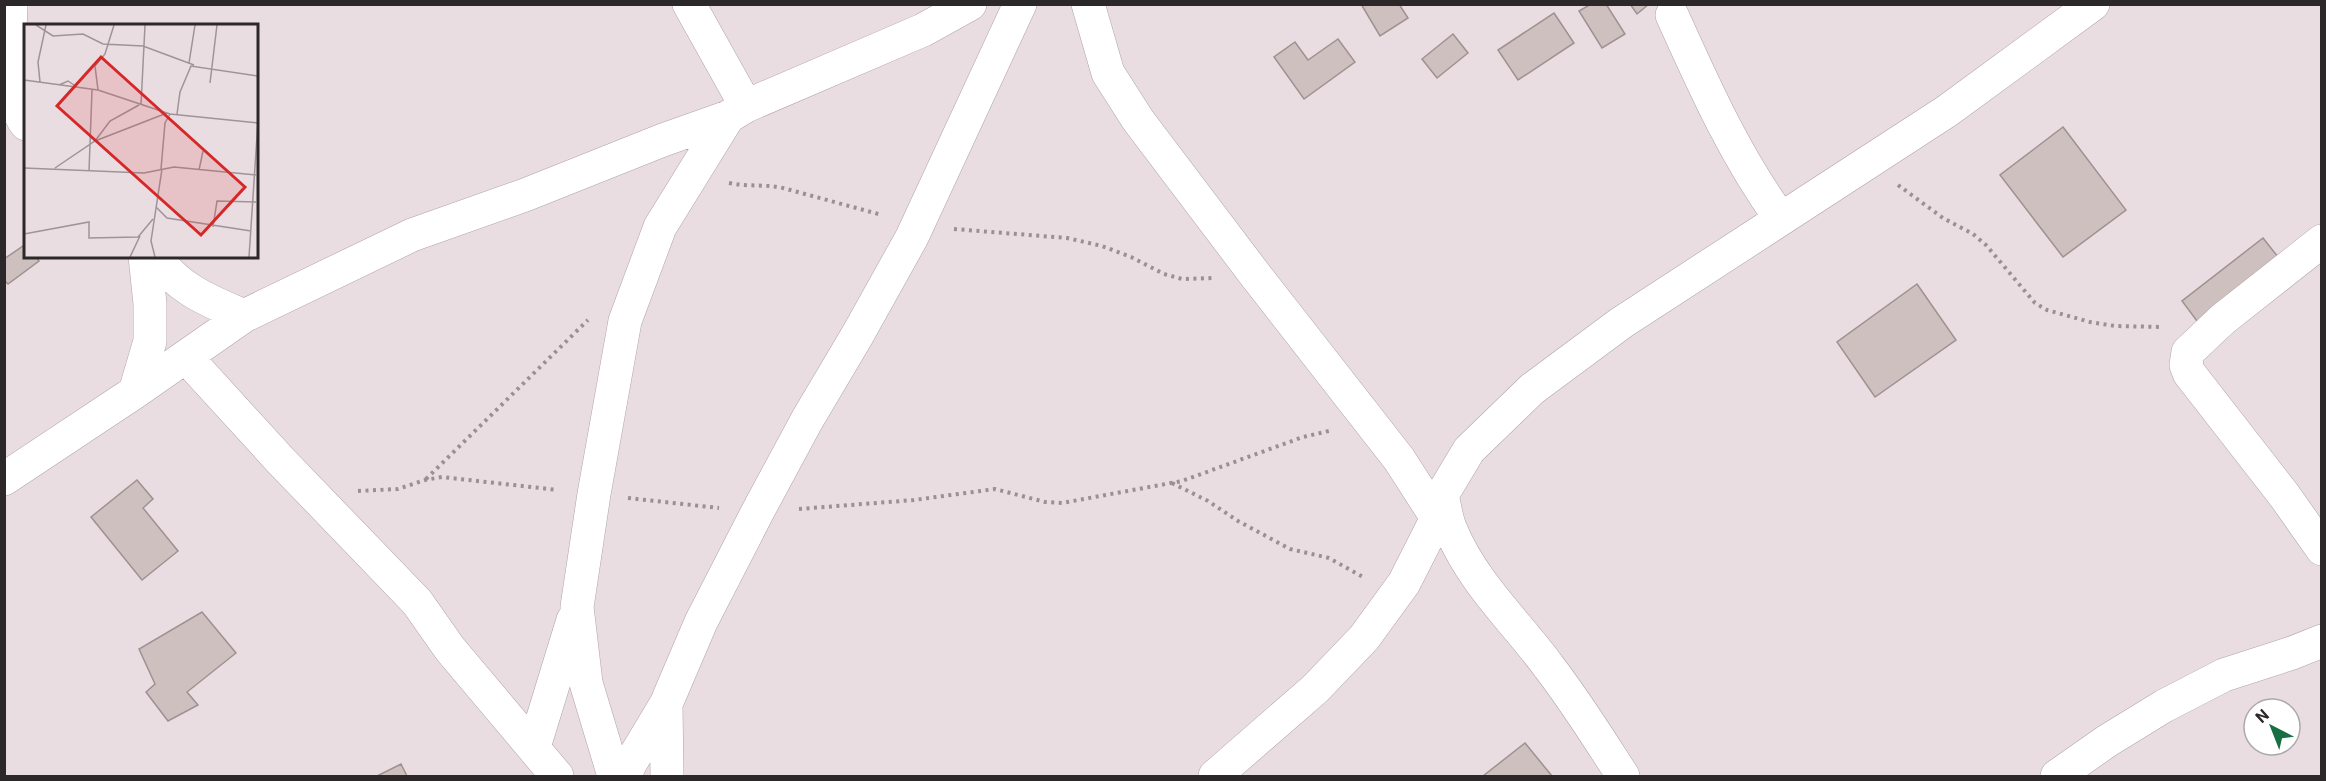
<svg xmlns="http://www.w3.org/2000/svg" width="2326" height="781" font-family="Roboto,sans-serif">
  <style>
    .building { fill: #cdc0bf; stroke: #9f9191; stroke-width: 1.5 }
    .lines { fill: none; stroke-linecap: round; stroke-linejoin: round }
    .minor-casing { stroke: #afa3a8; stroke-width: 34 }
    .path { stroke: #9a9094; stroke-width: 4; stroke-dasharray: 3 4.5; stroke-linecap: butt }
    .minor { stroke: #fff; stroke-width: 33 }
    .inset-road { fill: none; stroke: #9e9498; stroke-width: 1.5 }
    .view { fill: #d62828; fill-opacity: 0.15; stroke: #d62828; stroke-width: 3 }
    .inset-edge { fill: none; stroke: #2c2729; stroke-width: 3 }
  </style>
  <rect width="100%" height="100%" fill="#eadde2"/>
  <!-- building -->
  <path class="building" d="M1361 4H1399L1408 18 1380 36Z
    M1591 4H1606L1625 34 1602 48 1579 11Z
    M1630 4H1649L1637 14Z
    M1554 13 1574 43 1518 80 1498 50Z
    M1453 34 1468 53 1437 78 1422 59Z
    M1338 39 1355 62 1304 99 1274 57 1295 42 1308 60Z
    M2063 127 2126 210 2063 257 2000 175Z
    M2263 238 2282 262 2200 325 2182 301Z
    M26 244V256H36L39 261 8 284 4 280V259Z
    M1917 284 1956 340 1875 397 1837 342Z
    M137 480 153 499 143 508 178 551 142 580 91 517Z
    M202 612 236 653 187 692 198 705 168 721 146 692 155 684 139 649Z
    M1525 743 1552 776H1483Z
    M401 764 407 776H377Z"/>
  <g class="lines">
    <defs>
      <path id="minor" d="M11 4C10 35 6 99 26 124
        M689 4 746 106
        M1088 4 1108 73 1138 120 1256 276 1399 459 1437 518
        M1672 15C1704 86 1735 156 1781 219
        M2322 241 2223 319 2188 352 2186 365 2189 373 2284 495 2322 549
        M155 256C178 289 209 301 244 316
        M186 357 281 461 417 602 450 649 557 776
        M135 392 150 341V304L145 256
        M4 479 135 392 244 316 412 235 525 195 663 140 728 117 746 106 923 30 970 4
        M1442 495C1445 506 1446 519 1451 530 1473 583 1516 622 1549 667 1576 702 1599 739 1623 776
        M666 704 667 776
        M534 747 573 620
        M614 776 586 683 577 607 594 494 625 321 660 227 728 117
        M625 776 630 764 666 704 701 622 758 511 807 420 858 334 912 237 1020 4
        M1215 776 1315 689 1364 638 1404 583 1437 518 1442 495 1469 450 1532 389 1621 323 1947 111 2093 4
        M2057 776 2107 741 2164 706 2224 675 2292 653 2322 641"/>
    </defs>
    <!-- minor casing -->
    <use href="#minor" class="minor-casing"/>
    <!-- path -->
    <path class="path" d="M729 183C748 187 765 184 783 188L882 215
      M1898 185 1943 218 1973 234 1986 245 2035 303 2047 310 2090 322 2115 326 2162 327
      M954 229 1067 238 1102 246 1131 257 1164 274 1182 279 1214 278
      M426 479 588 320
      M1172 483 1208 501 1238 521 1290 549 1329 558 1363 577
      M358 491 398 489 425 480 442 477 558 490
      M628 498 719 508
      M799 509 914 500 995 489 1045 502 1062 503 1182 481 1303 437 1333 430"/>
    <!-- minor -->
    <use href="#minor" class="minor"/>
  </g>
  <!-- overview -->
  <g transform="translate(24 24)">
    <rect width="234" height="234" fill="#eadde2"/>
    <path class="inset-road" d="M12 1 29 12 59 10 79 20 119 22 170 41M165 39 171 1M0 56 74 66 146 90 234 99M16 58 14 38 22 1M186 59 193 1M35 61 44 57 53 63M74 66 71 42 81 30 90 1M0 67V107M117 81 121 1M153 90 156 68 167 42 234 52M71 117 86 97 115 81M0 144 120 149 150 143 232 151M31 144 71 117 143 89M137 145 141 99 146 90M175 146 179 127M65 147 68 66M132 183 143 194 227 207M189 203 193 177 232 178M0 210 65 198V214L114 213 129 195M106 233 116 212M131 233 127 217 138 145M225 233 234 97"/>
    <path class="view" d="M77 33 221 163 177 211 33 82Z"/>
    <rect width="234" height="234" class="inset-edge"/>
  </g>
  <!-- border -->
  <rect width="2326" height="781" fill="none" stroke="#2c2729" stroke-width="12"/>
  <!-- north arrow -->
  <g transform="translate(2272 727) rotate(318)"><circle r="28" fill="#ffffff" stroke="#aba9a9" stroke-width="1.5"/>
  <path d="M0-4.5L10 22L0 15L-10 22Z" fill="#176f43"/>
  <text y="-9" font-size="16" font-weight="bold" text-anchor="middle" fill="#2c2729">N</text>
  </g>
</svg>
